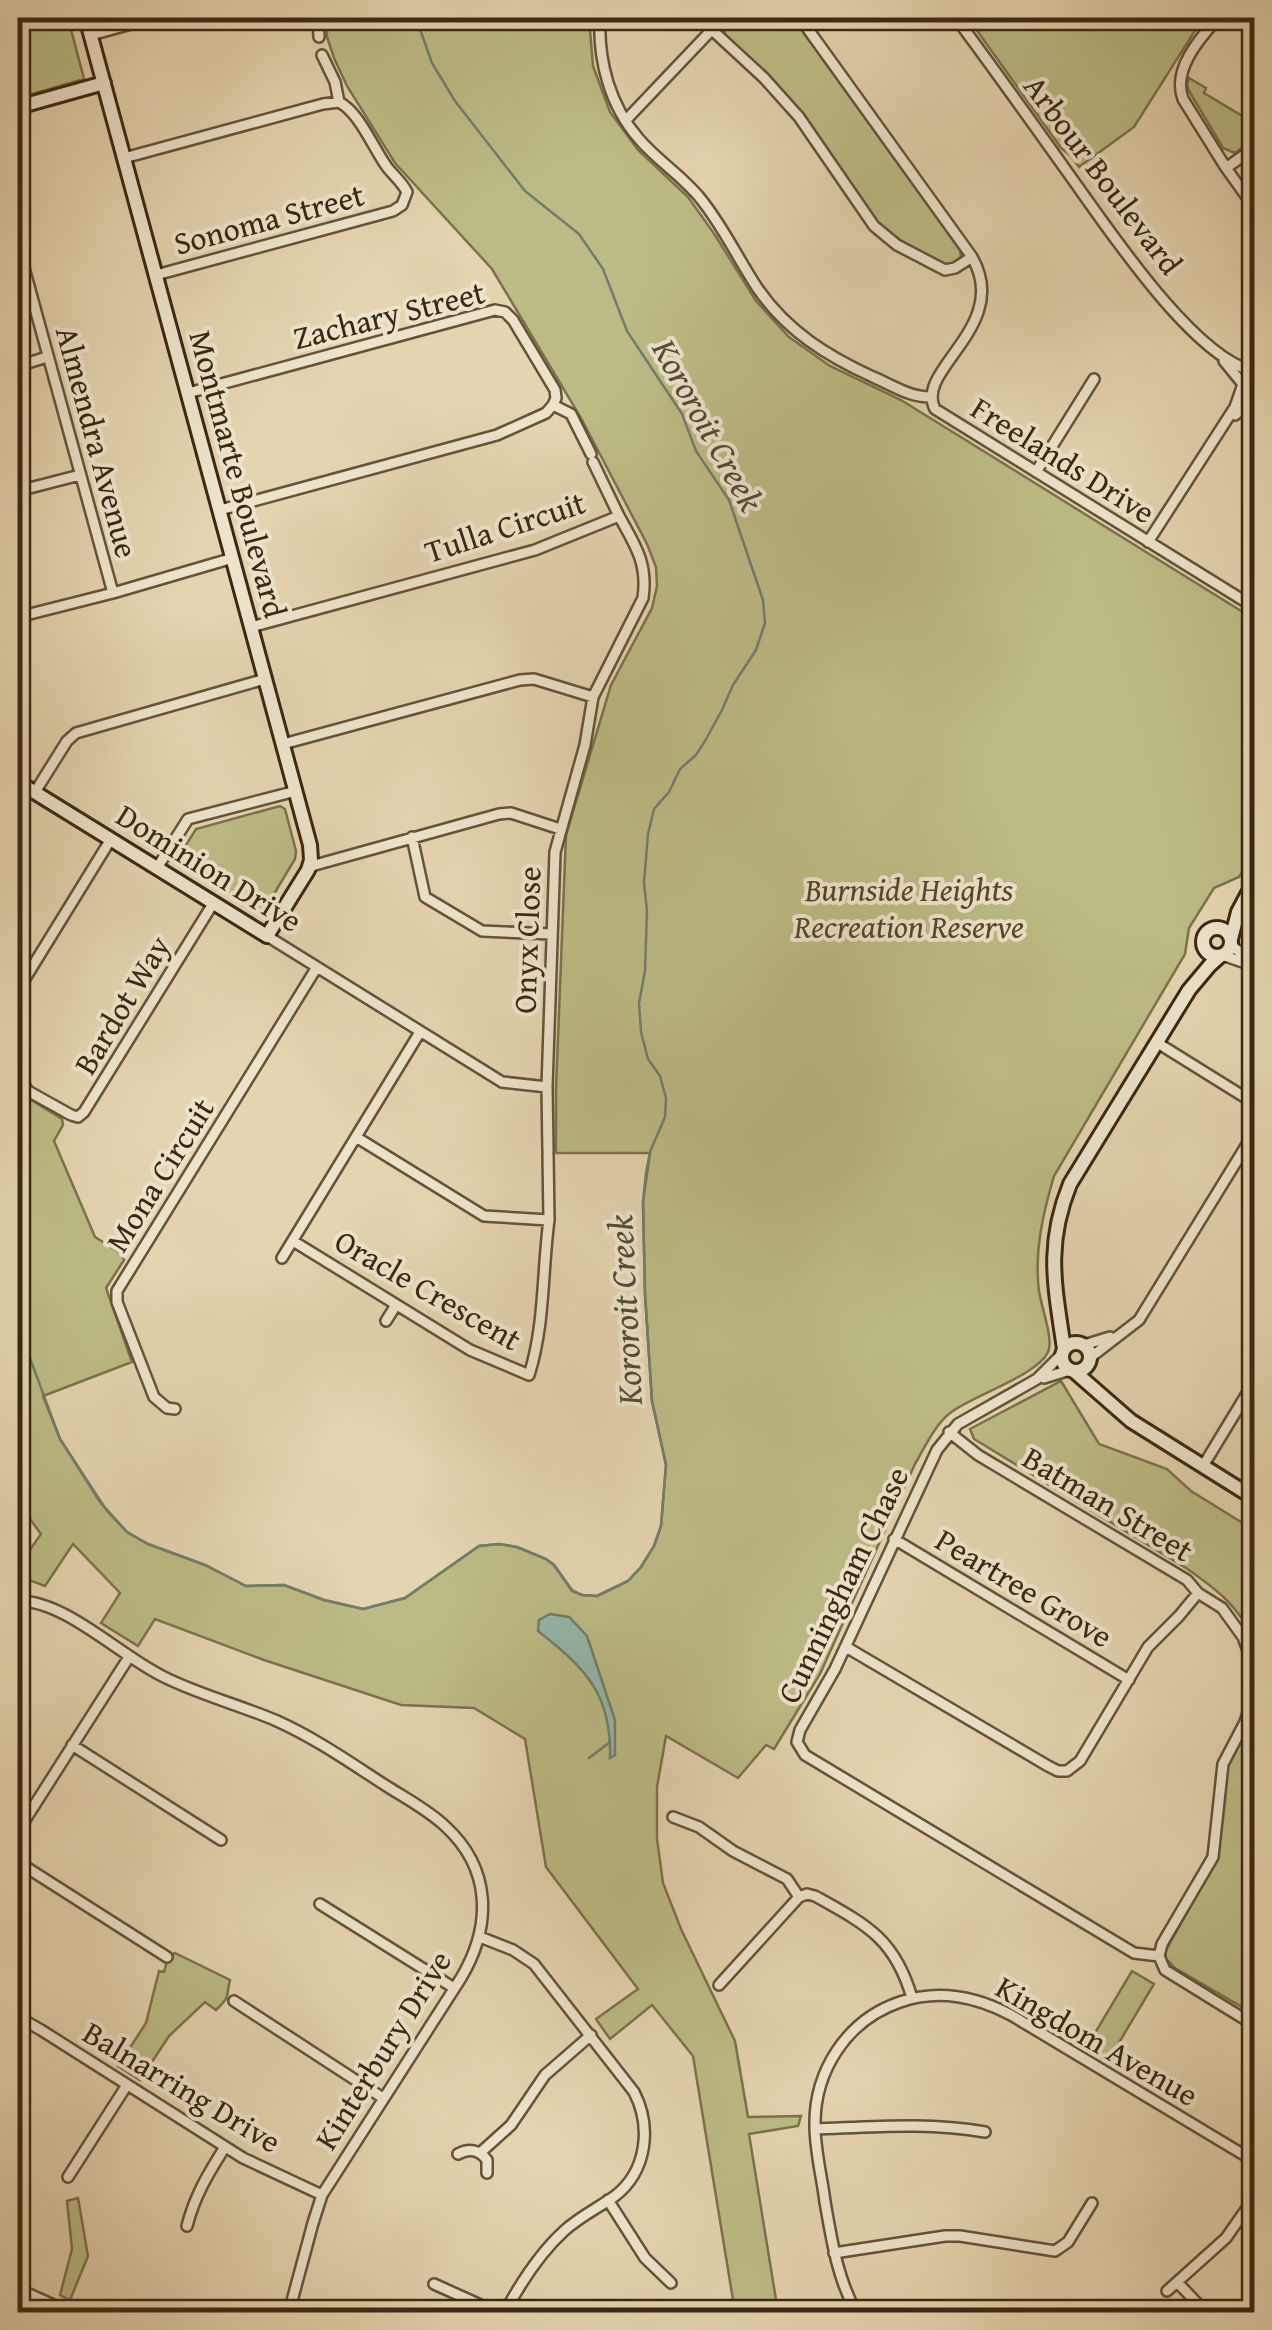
<svg xmlns="http://www.w3.org/2000/svg" width="1272" height="2330" font-family="'Gentium Book Plus',serif">
  <style>
    .green { fill: #bcbb85; stroke: #7c724c; stroke-width: 2.5 }
    .water { fill: #95b8ab; stroke: #717e6e; stroke-width: 2.5 }
    .lines { fill: none; stroke-linecap: round; stroke-linejoin: round }
    .stream { stroke: #717e6e; stroke-width: 2.5 }
    .street-casing { stroke: #655339; stroke-width: 14 }
    .secondary-casing { stroke: #3b2812; stroke-width: 18 }
    .street { stroke: #ede3cb; stroke-width: 9 }
    .secondary { stroke: #ede3cb; stroke-width: 12 }
    .labels { text-anchor: middle; stroke-width: 8; stroke-linejoin: round; paint-order: stroke }
    .street-label { font-size: 32px; fill: #3b2812; stroke: #ede3cb }
    .park-label { font-size: 32px; font-style: italic; fill: #554529; stroke: #ede3cb }
    .water-label { font-size: 35px; font-style: italic; fill: #524c38; stroke: #ede3cb }
  </style>
  <rect width="100%" height="100%" fill="#e4d4af"/>
  <filter id="stains"><feTurbulence type="fractalNoise" baseFrequency=".002" numOctaves="4"/><feColorMatrix values="0 0 0 0 .2 0 0 0 0 .09 0 0 0 0 .02 0 0 0 .5 -.17"/></filter>
  <radialGradient id="worn" r=".72"><stop offset=".6" stop-color="#630" stop-opacity="0"/><stop offset="1" stop-color="#630" stop-opacity=".3"/></radialGradient>
  <!-- green -->
  <path class="green" d="M18 18H68L84 79 18 98Z
    M326 18H591L590 30 593 66 610 112 638 150 688 197 715 235 756 301 789 337 830 366 901 400 1254 619V853L1239 877 1214 888 1189 928 1185 954 1054 1176C1043 1213 1034 1252 1039 1291 1041 1306 1054 1340 1048 1352 1038 1375 972 1396 950 1413 934 1426 925 1447 915 1464L820 1674 774 1749 766 1745 738 1778 666 1736 657 1787V1839L663 1883 681 1929 735 2041 748 2117 801 2116 798 2126 749 2134 778 2312H735L693 2056 652 2005 610 2039 596 2019 638 1989 546 1867 525 1739 474 1708 401 1705 264 1660 155 1619 138 1646 101 1623 120 1593 73 1544 45 1586 18 1576V1567L41 1534 27 1515 18 1493V1090L20 1093 62 1119 63 1125 54 1141 95 1237 122 1254 124 1260 106 1288 132 1362 43 1396 60 1439 100 1502 127 1532 148 1544 205 1565 246 1586 284 1585 324 1600 363 1609 405 1598 479 1546 499 1544 517 1547 546 1559 554 1565 572 1590 582 1595 597 1596 628 1581 641 1567 654 1546 661 1526 666 1465 652 1401 645 1294 643 1202 650 1153H556V1089L566 835 611 685 652 608 657 586 656 567 647 544 581 418 492 269 395 163 347 86 334 58 327 37Z
    M731 18H793L960 249 961 256 958 262 946 266 887 233 870 215 799 110 724 35 726 23Z
    M968 18H1203L1134 127 1079 167 1071 156 1061 148Z
    M1189 78 1206 88 1204 93 1254 123V139L1235 153 1223 148 1189 91 1187 84Z
    M280 806 285 809 296 851 295 859 265 909 258 910 180 862 179 856 196 829Z
    M1061 1381 1099 1444 1167 1469 1191 1491 1254 1530V1640C1238 1605 1216 1589 1186 1568L974 1439 970 1429Z
    M1254 1702V2014L1175 1968 1166 1959 1165 1952 1215 1862 1227 1766Z
    M175 1953 230 1980C225 1999 232 1994 216 2010L205 2002 169 2036 140 2080 118 2066 146 2023 159 1971 164 1972 168 1957Z
    M1132 1971 1154 1984 1108 2061 1086 2048Z
    M78 2198 88 2256 70 2300 60 2295 72 2249 67 2201Z"/>
  <!-- water -->
  <path class="water" d="M550 1614 569 1617 587 1636 615 1720V1755L610 1758C612 1694 585 1668 538 1631L539 1620Z"/>
  <g class="lines">
    <!-- stream -->
    <path class="stream" d="M18 1326 60 1439 107 1511 127 1532 148 1544 205 1565 246 1586 284 1585 324 1600 363 1609 405 1598 479 1546 499 1544 517 1547 546 1559 554 1565 572 1591 582 1595 597 1596 628 1581 641 1567 654 1546 661 1526 666 1465 652 1401 645 1294 643 1202 646 1173 650 1152 665 1117 666 1098 660 1076 648 1059 641 1032 639 1003 645 971 647 911 644 883 648 834 654 809 669 792 680 769 696 755 705 741 722 710 733 685 756 650 765 623 763 600 729 500 696 451 682 414 627 331 603 269 579 234 525 191 455 101 432 63 416 18
      M589 1758 610 1742"/>
    <defs>
      <path id="street" d="M318 18 319 37
        M600 18C598 61 610 106 639 139 658 161 682 176 700 198 723 226 738 259 758 289 787 331 827 356 873 377 892 385 909 397 930 397
        M800 18 972 257C1012 327 914 369 935 409L1254 607
        M956 18C994 69 1031 121 1068 173 1105 224 1192 357 1253 371
        M1218 18C1199 39 1172 70 1183 99L1226 168 1254 207
        M711 29 764 78 799 117 874 226 897 245 945 270 955 268 972 257
        M91 35 153 18
        M322 55 335 82 339 102
        M626 120 723 18
        M124 158 323 104 339 102C360 113 373 148 387 167 394 176 402 182 407 192L402 205 393 211 156 275
        M1226 168 1254 148
        M18 246 113 593
        M1224 361 1242 383
        M18 366 47 357
        M188 393 495 310 505 312 513 320 555 390 556 398 553 405 546 413 497 435 220 510
        M553 405 571 414 591 454
        M1235 415 1254 400
        M593 462 619 516
        M1036 472 1094 379
        M18 491 80 475
        M1148 542 1235 407 1242 387
        M18 617 113 593 233 558
        M251 627 535 550 619 516C635 545 648 563 643 598L593 697 534 679 520 680 283 744
        M35 792 67 741 76 733 265 679
        M412 837 425 897 482 931 551 934
        M157 868 188 819 296 791
        M310 868 315 865 499 814 511 813 560 829
        M267 936 502 1082 547 1087
        M1231 945 1252 962
        M1222 955 1254 966
        M18 990 111 839
        M1156 1042 1254 1103
        M18 1075 28 1091 71 1115 78 1117 84 1112 214 902
        M548 1151 547 1087 555 852 585 745 593 697
        M548 1154 549 1220
        M293 1241 470 1350 529 1375C545 1325 542 1272 549 1220L484 1216 356 1137
        M282 1258 420 1032
        M386 1321 396 1305
        M1084 1345 1110 1337
        M1063 1353 1037 1379 958 1424 937 1450 835 1669 800 1730 797 1742 805 1755 1134 1953 1159 1956
        M1091 1357 1139 1320 1254 1133
        M1044 1378 1070 1370
        M175 1409 167 1408 154 1397 117 1302V1291L317 967
        M949 1432 978 1455 1187 1580 1198 1593 1222 1608 1243 1637 1253 1665V1697L1245 1722 1223 1764 1213 1857 1162 1944 1159 1956 1165 1970 1254 2025
        M1203 1466 1254 1382
        M894 1539 1129 1680
        M18 1601C65 1600 120 1656 164 1677 200 1695 240 1705 277 1721 317 1739 352 1764 388 1787 407 1799 428 1810 445 1826 492 1869 492 1926 461 1978L322 2195 313 2223 289 2312
        M846 1647 1048 1766 1058 1771H1067L1080 1761 1148 1647 1179 1616 1198 1593
        M72 1745 221 1840
        M673 1817 699 1827 733 1851 787 1879 799 1897
        M18 1831 129 1657
        M18 1862 167 1957
        M799 1897 807 1894 815 1896C867 1925 895 1939 912 1998
        M320 1904 454 1988
        M480 1937 513 1950 534 1964 634 2092C652 2127 647 2171 615 2196 598 2208 579 2217 564 2231 540 2253 520 2284 505 2312
        M719 1985 799 1897
        M234 2001 383 2098
        M18 2017 41 2030 243 2158 322 2195
        M815 2129C872 2127 928 2122 985 2132
        M480 2153 511 2125 545 2075 591 2035
        M458 2154C469 2148 480 2150 487 2160V2173
        M68 2177 127 2085
        M608 2200 645 2258 671 2283
        M187 2226C195 2195 208 2174 225 2147
        M834 2253 945 2236H960L1055 2251 1068 2242 1092 2203
        M1177 2282 1197 2303
        M434 2284 496 2312
        M18 2289 69 2312
        M1167 2291 1226 2238 1254 2198
        M856 2312C837 2277 832 2241 825 2202 822 2177 815 2151 815 2126 814 2071 847 2020 900 2002 939 1989 975 1996 1011 2015L1254 2161"/>
      <path id="secondary" d="M18 107 104 83
        M18 782 267 936 308 870 311 860 310 845 86 18
        M1203 942a14 14 0 1 1 28 0a14 14 0 1 1-28 0Z
        M1231 939 1238 912 1254 882
        M1062 1357a14 14 0 1 1 28 0a14 14 0 1 1-28 0Z
        M1064 1349C1055 1286 1045 1246 1070 1184L1189 990 1210 965 1220 956
        M1075 1372 1131 1421 1254 1498"/>
    </defs>
    <!-- street casing -->
    <use href="#street" class="street-casing"/>
    <!-- secondary casing -->
    <use href="#secondary" class="secondary-casing"/>
    <!-- street -->
    <use href="#street" class="street"/>
    <!-- secondary -->
    <use href="#secondary" class="secondary"/>
  </g>
  <g class="labels">
    <!-- street labels -->
    <g class="street-label">
      <text transform="translate(1103 175) rotate(53)" y="11">Arbour Boulevard</text>
      <text transform="translate(269 219) rotate(-15)" y="11">Sonoma Street</text>
      <text transform="translate(389 315) rotate(-14)" y="11">Zachary Street</text>
      <text transform="translate(97 442) rotate(75)" y="11">Almendra Avenue</text>
      <text transform="translate(1063 460) rotate(32)" y="11">Freelands Drive</text>
      <text transform="translate(238 474) rotate(75)" y="11">Montmarte Boulevard</text>
      <text transform="translate(505 527) rotate(-18)" y="11">Tulla Circuit</text>
      <text transform="translate(209 868) rotate(32)" y="11">Dominion Drive</text>
      <text transform="translate(527 940) rotate(-88)" y="11">Onyx Close</text>
      <text transform="translate(122 1005) rotate(-59)" y="11">Bardot Way</text>
      <text transform="translate(160 1175) rotate(-58)" y="11">Mona Circuit</text>
      <text transform="translate(428 1290) rotate(30)" y="11">Oracle Crescent</text>
      <text transform="translate(1108 1504) rotate(31)" y="11">Batman Street</text>
      <text transform="translate(843 1585) rotate(-64)" y="11">Cunningham Chase</text>
      <text transform="translate(1024 1588) rotate(31)" y="11">Peartree Grove</text>
      <text transform="translate(1097 2041) rotate(30)" y="11">Kingdom Avenue</text>
      <text transform="translate(383 2050) rotate(-58)" y="11">Kinterbury Drive</text>
      <text transform="translate(182 2087) rotate(31)" y="11">Balnarring Drive</text>
    </g>
    <!-- park labels -->
    <g class="park-label">
      <text x="909" y="901">Burnside Heights<tspan x="909" dy="37">Recreation Reserve</tspan></text>
    </g>
    <!-- water labels -->
    <g class="water-label">
      <text transform="translate(708 425) rotate(61)" y="12">Kororoit Creek</text>
      <text transform="translate(625 1310) rotate(-93)" y="12">Kororoit Creek</text>
    </g>
  </g>
  <!-- margin -->
  <rect width="1272" height="2330" fill="none" stroke="#e4d4af" stroke-width="60"/>
  <rect x="20" y="20" width="1232" height="2290" fill="none" stroke="#3b2812" stroke-width="5"/>
  <rect x="30" y="30" width="1212" height="2270" fill="none" stroke="#3b2812" stroke-width="2.5"/>
  <rect width="100%" height="100%" filter="url(#stains)"/>
  <rect width="100%" height="100%" fill="url(#worn)"/>
</svg>
